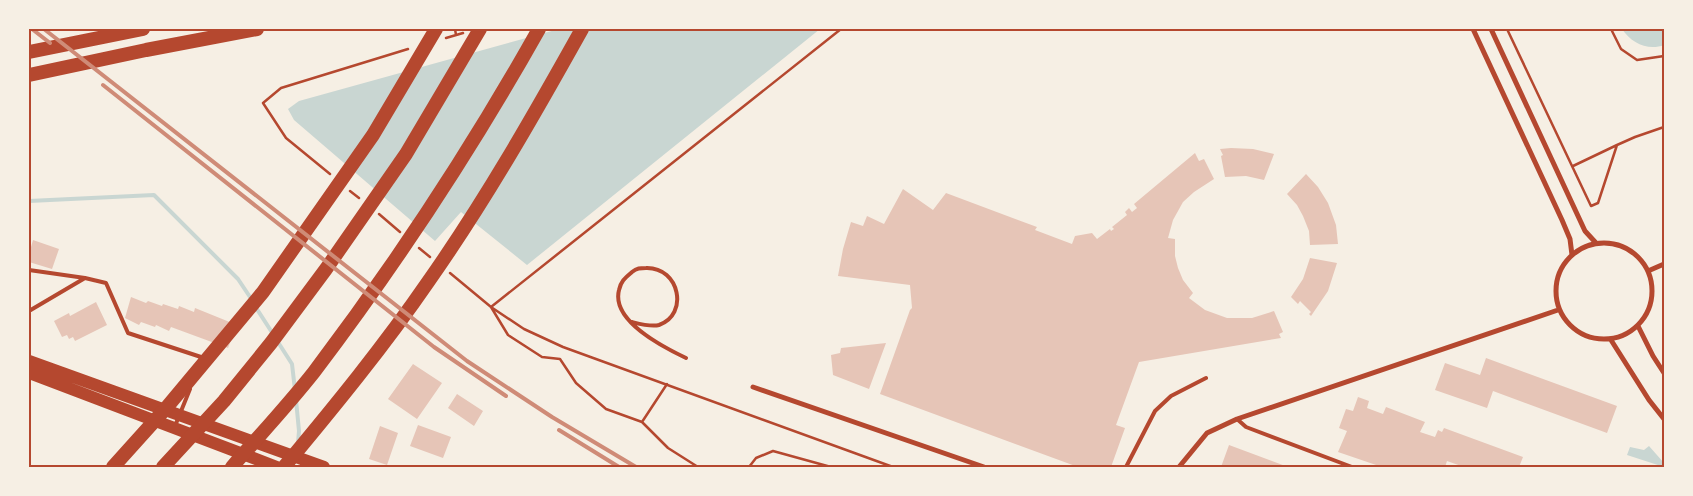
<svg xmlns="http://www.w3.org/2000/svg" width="1693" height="496" font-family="Raleway,sans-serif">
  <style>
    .water { fill: #c9d6d2 }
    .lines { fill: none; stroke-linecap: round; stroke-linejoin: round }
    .stream { stroke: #c9d6d2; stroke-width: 4 }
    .building { fill: #e6c5b7 }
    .path { stroke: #b5482f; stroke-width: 2.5 }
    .service { stroke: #b5482f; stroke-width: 4 }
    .minor { stroke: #b5482f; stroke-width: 5 }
    .primary { stroke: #b5482f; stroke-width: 12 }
    .motorway { stroke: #b5482f; stroke-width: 14 }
    .rail { stroke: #cf8b77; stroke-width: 4 }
    .neatline { fill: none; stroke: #b5482f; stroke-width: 2 }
  </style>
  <rect width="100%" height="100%" fill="#f6efe4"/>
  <!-- water -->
  <path class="water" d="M559 29H820L527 265 461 212 435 241 294 120 288 109 299 101Z
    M1622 29H1664V45C1648 51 1631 43 1622 29Z
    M1649 446 1664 463V467L1627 455 1630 447 1644 450Z"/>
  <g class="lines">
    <!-- stream -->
    <path class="stream" d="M29 201 154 195 238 279 252 300
      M255 306 273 334
      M276 339 292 364 295 390
      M296 400 299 431 298 443"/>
  </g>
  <!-- building -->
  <path class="building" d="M1231 148 1253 149 1274 154 1264 180 1246 176 1225 177 1221 156 1223 155 1220 149Z
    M1195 153 1199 161 1204 159 1214 179 1194 192 1183 202 1173 220 1168 238 1175 239V256L1178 268 1183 280 1193 293 1189 298 1205 310 1227 318H1252L1274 311 1283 332 1279 334 1281 338 1139 362 1116 425 1125 428 1111 467H1078L880 394 910 310 912 308 910 285 838 276 843 249 851 222 863 226 867 216 884 224 903 189 933 210 946 193 1037 227 1035 230 1072 244 1075 236 1092 233 1097 239 1110 229 1111 231 1114 229 1112 227 1127 215 1125 212 1129 208 1132 212 1137 208 1134 204Z
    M1306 174 1318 187 1328 203 1336 225 1338 244 1310 245 1309 231 1303 216 1297 205 1287 194Z
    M33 240 59 249 52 269 29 262V254Z
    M1310 258 1337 263 1328 291 1311 316 1309 314 1311 312 1300 301 1298 304 1291 297 1303 279Z
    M131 297 146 303 148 301 162 306 163 304 178 309 179 306 194 312 195 308 237 325 228 348 171 327 169 331 156 325 155 327 141 322 139 325 125 318Z
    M96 302 107 325 75 341 73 337 69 339 67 335 62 337 54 321 69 313 70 316Z
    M886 343 869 389 833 375 831 355 840 353 841 348Z
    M1486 358 1617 406 1607 433 1493 391 1487 408 1435 390 1445 363 1480 375Z
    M413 364 442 383 417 419 388 399Z
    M457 394 483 411 474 426 448 408Z
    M1358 397 1369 401 1367 408 1383 414 1386 407 1425 422 1420 432 1435 437 1438 430 1442 432 1444 428 1523 457 1519 467H1464L1447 461 1445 467H1382L1338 452 1347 431 1339 428 1346 409 1353 411Z
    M418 425 451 437 443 458 410 446Z
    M380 426 398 433 387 465 369 459Z
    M1229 445 1288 467H1221Z"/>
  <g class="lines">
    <!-- path -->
    <path class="path" d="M455 29 456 35
      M1507 29 1591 206 1598 203 1617 145 1635 137 1664 127
      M1611 29 1621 49 1637 60 1664 56
      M446 38 463 33
      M1573 166 1617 145
      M330 174 286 138 263 103 281 88 408 49
      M350 191 359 198
      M379 214 400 232
      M419 248 430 257
      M450 273 491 307 524 329 563 347 893 467
      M642 422 667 384
      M698 467 668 448 642 422 606 409 576 383 560 359 542 357 508 335 491 307 841 29
      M749 467 756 458 773 451 831 467"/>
    <!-- service -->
    <path class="service" d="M29 270 85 278 106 283 128 333 201 357 200 361
      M29 311 85 278
      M632 322C640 324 651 327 659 325 689 315 680 267 646 268 640 268 637 268 632 272 625 278 621 281 619 290 611 321 663 347 686 358
      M1237 419 1246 427 1352 467
      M175 426 190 389
      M1126 467 1155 411 1171 396 1206 378"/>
    <!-- minor -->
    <path class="minor" d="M1473 29 1562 220 1570 239 1572 255
      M1491 29 1585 231 1596 243
      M1556 291a48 48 0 1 1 96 0a48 48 0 1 1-96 0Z
      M1648 271 1664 264
      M1638 326 1653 356 1664 373
      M1611 340 1649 400 1664 419
      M753 387 984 467
      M1179 467 1207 433 1237 419 1558 310"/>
    <!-- primary -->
    <path class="primary" d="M29 361 324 467
      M29 373 277 467"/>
    <!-- motorway -->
    <path class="motorway" d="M29 52 143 29
      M29 75 146 50 257 29
      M113 467 167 407 263 292 373 135 436 29
      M163 467 224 401 271 343 326 269 406 154 480 29
      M232 467C259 436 288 405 314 372 398 261 471 150 539 29
      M284 467C334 407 384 346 428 282 485 201 534 115 582 29"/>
    <!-- rail -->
    <path class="rail" d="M32 29 50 43
      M44 29 467 361 552 417 636 467
      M103 85 434 347 506 396
      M559 430 619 467"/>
  </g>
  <!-- border -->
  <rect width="1693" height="496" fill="none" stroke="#f6efe4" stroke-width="60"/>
  <rect x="30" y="30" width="1633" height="436" class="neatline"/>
</svg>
